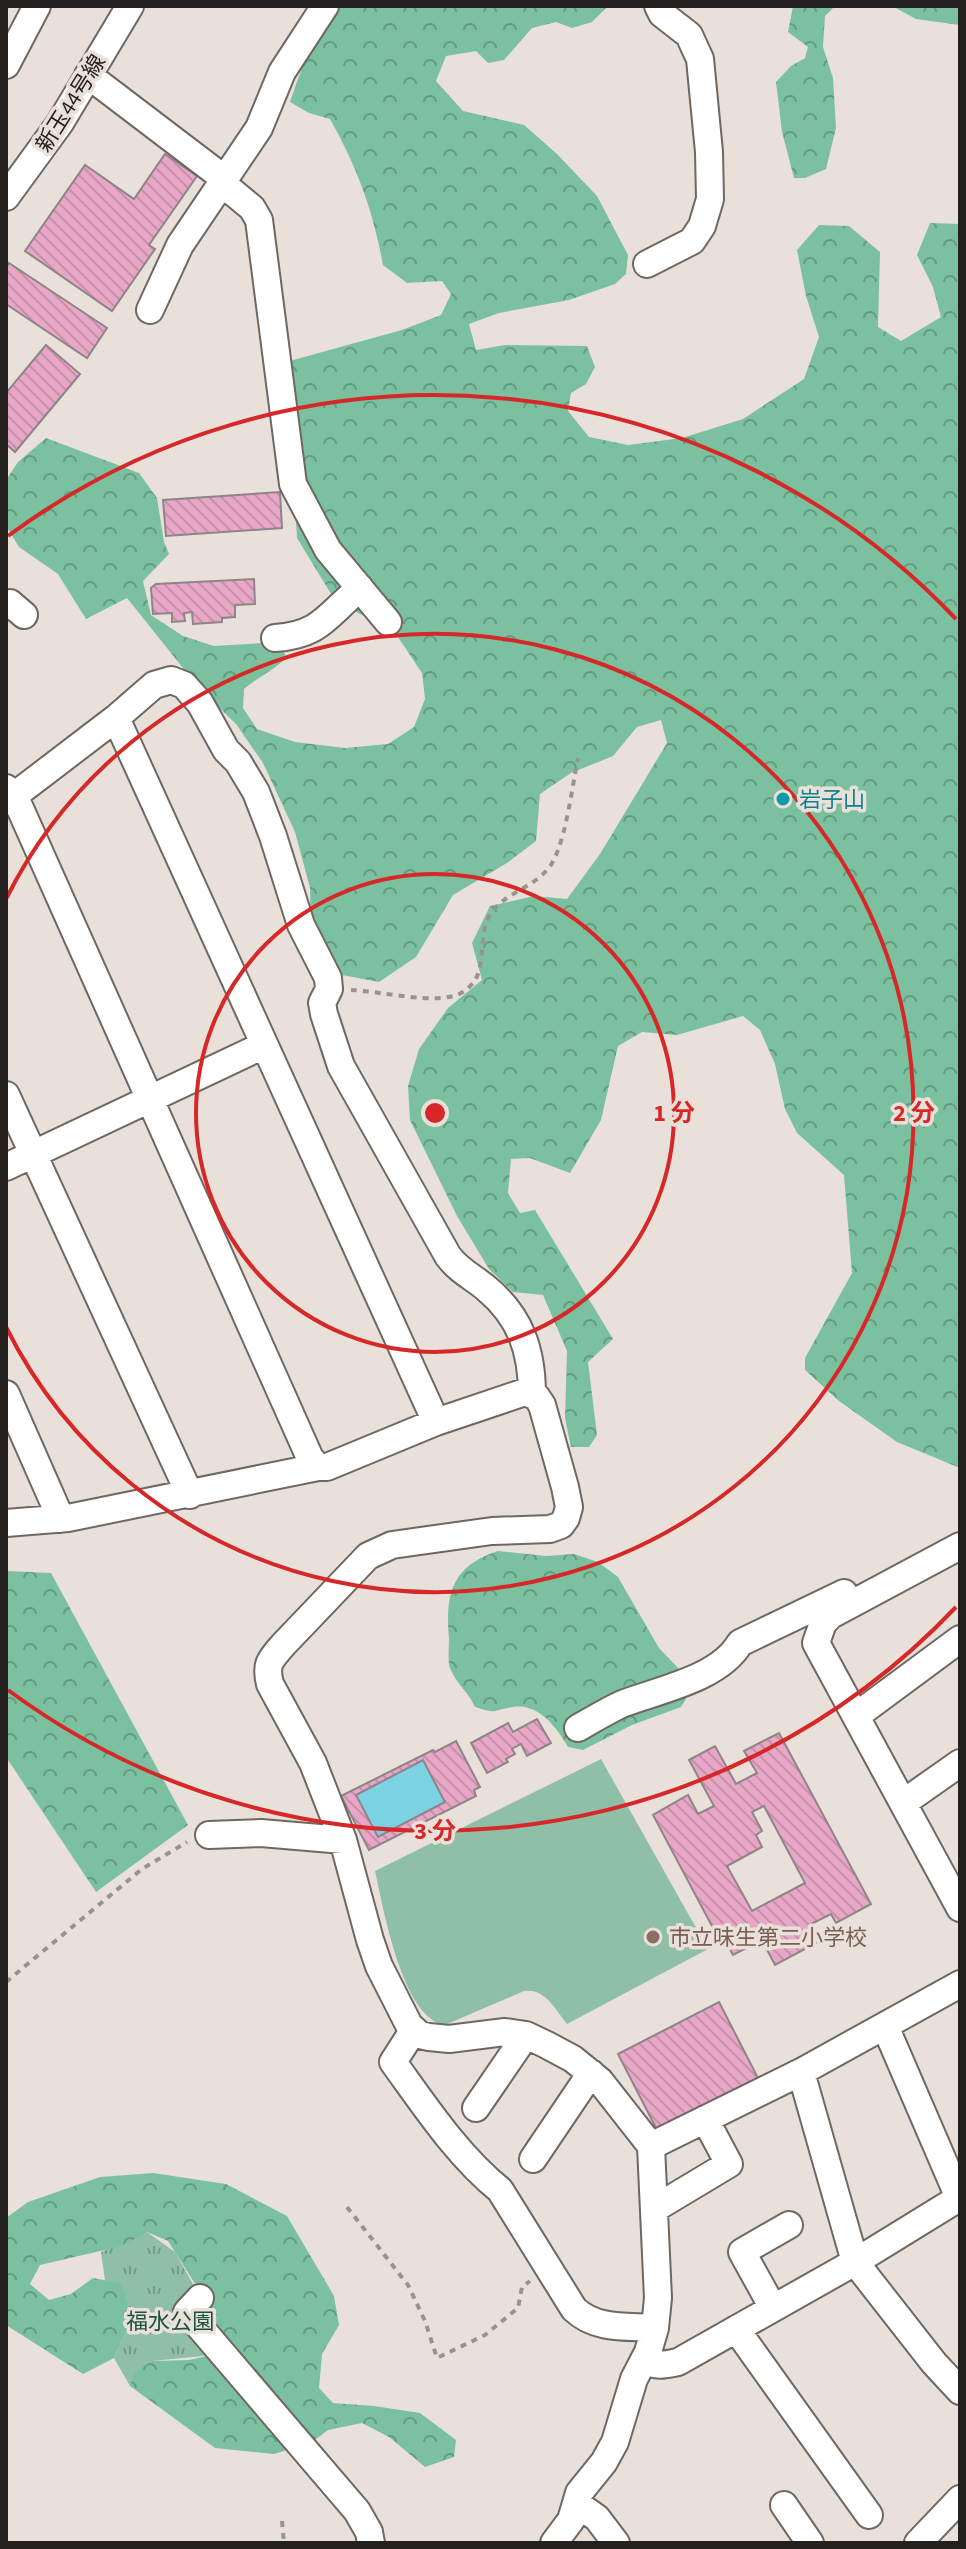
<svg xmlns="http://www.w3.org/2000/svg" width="966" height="2549" font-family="'Source Sans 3','Noto Sans JP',sans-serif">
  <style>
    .grass { fill: url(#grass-tufts) }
    .forest { fill: url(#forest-crowns) }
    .pitch { fill: #90bfa7 }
    .water { fill: #7bd2e3 }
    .building { fill: url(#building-back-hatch); stroke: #8e8489; stroke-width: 2; fill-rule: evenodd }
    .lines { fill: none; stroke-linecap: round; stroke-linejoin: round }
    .minor-casing { stroke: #6f6761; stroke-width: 30 }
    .path { stroke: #98938d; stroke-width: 4; stroke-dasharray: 6 6; stroke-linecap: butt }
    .minor { stroke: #fff; stroke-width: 26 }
    .ring { fill: none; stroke: #d62828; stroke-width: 4 }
    .culture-dot { fill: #0f9aa8; stroke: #e9e1d9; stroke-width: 3 }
    .education-dot { fill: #8d6e63; stroke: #e9e1d9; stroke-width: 3 }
    .labels { text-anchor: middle; stroke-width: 7; stroke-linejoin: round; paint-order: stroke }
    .street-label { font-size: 22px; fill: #23201d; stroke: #e9e1d9 }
    .culture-label { font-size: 22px; fill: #0d838f; stroke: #e9e1d9; text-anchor: start }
    .education-label { font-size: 22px; fill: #785e54; stroke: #e9e1d9; text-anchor: start }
    .park-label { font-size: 22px; fill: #1c533b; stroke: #e9e1d9 }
    .centre { fill: #d62828; stroke: #e9e1d9; stroke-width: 4 }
    .ring-label { font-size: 24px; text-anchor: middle; font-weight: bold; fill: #d62828; stroke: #e9e1d9; stroke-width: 7; stroke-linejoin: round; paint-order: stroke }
  </style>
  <defs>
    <pattern id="grass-tufts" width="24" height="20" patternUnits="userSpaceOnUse" patternTransform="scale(2)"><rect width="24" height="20" fill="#90bfa7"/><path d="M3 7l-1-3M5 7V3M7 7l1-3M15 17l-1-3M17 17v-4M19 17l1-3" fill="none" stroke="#759b87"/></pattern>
    <pattern id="forest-crowns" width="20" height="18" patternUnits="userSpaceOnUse" patternTransform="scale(2)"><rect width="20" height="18" fill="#7bc19f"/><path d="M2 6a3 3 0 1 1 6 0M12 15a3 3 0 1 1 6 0" fill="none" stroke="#649c81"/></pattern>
    <pattern id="building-back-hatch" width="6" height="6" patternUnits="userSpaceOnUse" patternTransform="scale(2)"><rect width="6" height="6" fill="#e8a7c6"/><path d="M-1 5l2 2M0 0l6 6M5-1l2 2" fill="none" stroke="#c78faa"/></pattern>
  </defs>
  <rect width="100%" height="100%" fill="#e9e1d9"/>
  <!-- grass -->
  <path class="grass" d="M147 2232 175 2252 225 2341 203 2356 152 2361 130 2386 114 2358 133 2317 121 2284 105 2281 101 2252Z"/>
  <!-- forest -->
  <path class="forest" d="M340 6H604L606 8 592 22 572 28 556 22 532 28 504 60 488 63 476 51 446 56 436 81 463 111 524 125 557 154 597 196 628 255 626 274 615 284 569 300 499 313 469 324 476 350 505 345 587 346 595 367 586 384 571 393 568 411 589 437 628 445 682 438 743 419 804 379 819 337 806 296 797 250 819 225 849 226 880 252 878 327 901 341 941 317 933 287 917 255 930 223 960 224V1468L897 1442 839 1401 805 1370V1358L852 1273 844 1175 797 1133 785 1109 775 1064 760 1030 743 1016 677 1035 642 1032 618 1046 601 1120 570 1173 530 1158 511 1159 508 1193 520 1213 535 1210 613 1339 588 1362 597 1435 589 1447H571L565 1418 567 1351 543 1295 513 1292 489 1269 457 1216 410 1120 408 1086 419 1049 448 1008 482 980 472 943 490 906 534 896 567 899 600 854 667 743 661 720 637 727 613 756 571 773 540 794 536 841 507 863 453 895 416 957 379 982 337 974 311 928 310 888 295 832 263 763 236 724 199 688 127 598 86 619 58 574 19 547 6 526V480L18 462 46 438 139 473 157 498 164 542 169 554 143 581 151 615 183 636 214 646 262 643 282 646 286 658C273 671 258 677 244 689L243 708 257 729 295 742 345 748 388 744 414 727 425 699 422 673 394 631 336 602 297 538 286 362 402 330 441 315 451 294 442 281 407 283 383 265C373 210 357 167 330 119L309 113 290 102C302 68 313 31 340 6Z
    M793 6H839L834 7 825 16 823 47 833 78 836 128 826 169 805 178H794L782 132 776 82 791 66 805 58 808 47 788 32Z
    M892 6H960V25L916 19Z
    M498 1551 546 1556 574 1554 598 1562 618 1577 659 1648 680 1670 689 1693 681 1707 632 1725 583 1750 568 1747C557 1728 539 1703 513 1707 491 1710 499 1715 475 1707 469 1692 452 1680 449 1664 448 1656 449 1647 449 1639 445 1593 452 1566 498 1551Z
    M6 1571 51 1573 188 1825 96 1892 6 1757Z
    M153 2173 226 2184 287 2216 334 2296 339 2325 322 2354 319 2388 333 2403 374 2406 420 2413 456 2440 454 2457 425 2467 389 2437 362 2423 328 2430 312 2442 274 2454 215 2448 130 2386 134 2373 152 2361 189 2360 216 2354 225 2341 204 2298 168 2241 147 2232 122 2246 40 2265 30 2284 49 2300 71 2294 93 2278 121 2283 133 2317 114 2358 83 2374 6 2325V2218L28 2202 100 2177Z"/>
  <!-- pitch -->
  <path class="pitch" d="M601 1759 708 1949 567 2024C555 2009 545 1988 524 1991L445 2025C402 2019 383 1906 375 1871Z"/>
  <!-- water -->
  <path class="water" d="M423 1760 445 1802 378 1837 356 1795Z"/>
  <!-- building -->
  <path class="building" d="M165 154 197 176 149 245 155 249 112 311 25 251 85 165 134 199Z
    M9 263 107 328 87 358 6 304V268Z
    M46 345 80 374 15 452 6 444V393Z
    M280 492 282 528 166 536 163 500Z
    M254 579 255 604 235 605V617L222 618V622L193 624 192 612 184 613 185 621 172 622V613L153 614 151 588 156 584Z
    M537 1719 551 1743 527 1756 521 1744 512 1749 515 1754 506 1759 508 1762 487 1773 471 1743 508 1723 513 1732Z
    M779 1733 871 1904 836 1923 831 1914 809 1925 818 1942 775 1965 762 1940 733 1955 718 1928 714 1930 653 1815 688 1795 698 1814 714 1806 689 1760 715 1746 736 1784 757 1773 744 1751ZM764 1806 805 1883 752 1911 727 1866 762 1847 756 1835 762 1831 752 1812Z
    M456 1741 480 1787 474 1790 476 1796 369 1850 341 1796 433 1750 435 1752ZM423 1760 445 1802 378 1837 356 1795Z
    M719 2002 759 2080 658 2132 618 2054Z"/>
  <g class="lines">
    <defs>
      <path id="minor" d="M6 65 37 6
        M88 75 226 180
        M223 184 252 208 259 220 293 484 328 550 388 622
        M6 197 60 123 130 6
        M647 264 692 241 702 226 710 199 709 152 700 59 689 35 662 14 658 6
        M150 310 180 245 259 128 282 72 325 6
        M6 606 10 603 24 615
        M275 638C321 635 327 615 360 588
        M116 718 154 685 171 680 184 685 200 703 226 750 238 762 256 792 273 836 301 925 328 978 329 989 322 1003 324 1014 341 1066 448 1256C459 1271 473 1277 486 1288 521 1317 532 1351 532 1395
        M6 788 15 797 310 1458 318 1467
        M6 802 116 718 436 1422
        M6 1095 190 1495
        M6 1167 264 1045
        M6 1394 61 1519
        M6 1523 68 1518 318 1467H327L436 1422 525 1392 536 1396 542 1405 565 1487 569 1507 566 1518 561 1525 550 1529 492 1531 392 1545 368 1556 283 1645C270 1660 265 1664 270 1684L313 1763 343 1840 370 1940 379 1966 409 2025 420 2035 429 2037 449 2039 505 2032 526 2035 547 2045 573 2059 600 2081 651 2146 658 2298 655 2328 648 2352 634 2379 615 2442 604 2462 579 2493 571 2520 554 2543
        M960 1546 831 1615 823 1623 816 1643 960 1908
        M856 1716 960 1639
        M578 1728C592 1720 607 1711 622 1704 658 1690 719 1679 740 1643L844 1593
        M903 1803 960 1763
        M209 1835 261 1833 343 1840
        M885 2026 960 2200
        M413 2031 393 2062C425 2106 457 2155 500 2190L574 2309C596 2330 626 2326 655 2328
        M801 2072 855 2262 934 2363 960 2391
        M476 2108 526 2035
        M651 2146 801 2072 960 1984
        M533 2159 591 2073
        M654 2209 729 2164 705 2119
        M200 2298 187 2312 357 2511 369 2532 371 2543
        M773 2308 742 2252 789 2225
        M736 2329 869 2515
        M644 2360C656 2367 664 2365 678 2362L855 2262 959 2198
        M576 2503 597 2518 616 2543
        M784 2505 810 2543
        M918 2543 960 2499"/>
    </defs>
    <!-- minor casing -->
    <use href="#minor" class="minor-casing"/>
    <!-- path -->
    <path class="path" d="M351 990C381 991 437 1006 461 993 490 977 477 946 487 921 497 895 530 890 547 870 565 851 572 786 578 758
      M6 1982 142 1869 187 1842
      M347 2207 408 2285 425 2321 437 2358 485 2335 518 2308 522 2287 530 2281
      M282 2521 284 2543"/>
    <!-- minor -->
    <use href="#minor" class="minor"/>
  </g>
  <!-- distance rings -->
  <g class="ring">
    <circle cx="435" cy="1113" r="239"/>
    <path d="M6 899A479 479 0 1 1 6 1327"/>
    <path d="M956 1607A718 718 0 0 1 8 1690M8 536A718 718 0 0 1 956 619"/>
  </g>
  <!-- markers -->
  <circle class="culture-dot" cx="783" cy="799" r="8"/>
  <circle class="education-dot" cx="653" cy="1937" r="8"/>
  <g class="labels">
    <!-- street labels -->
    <g class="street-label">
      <text transform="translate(70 103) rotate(-58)" y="8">新玉44号線</text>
    </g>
    <!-- culture labels -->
    <g class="culture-label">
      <text x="799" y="807">岩子山</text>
    </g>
    <!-- education labels -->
    <g class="education-label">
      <text x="669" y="1945">市立味生第二小学校</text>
    </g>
    <!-- park labels -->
    <g class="park-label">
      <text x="170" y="2329">福水公園</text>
    </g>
  </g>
  <circle cx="435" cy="1113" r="12" class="centre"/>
  <g class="ring-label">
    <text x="674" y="1121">1 分</text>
    <text x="914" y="1121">2 分</text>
    <text x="435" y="1839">3 分</text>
  </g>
  <!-- border -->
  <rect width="966" height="2549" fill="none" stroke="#23201d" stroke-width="16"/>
</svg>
